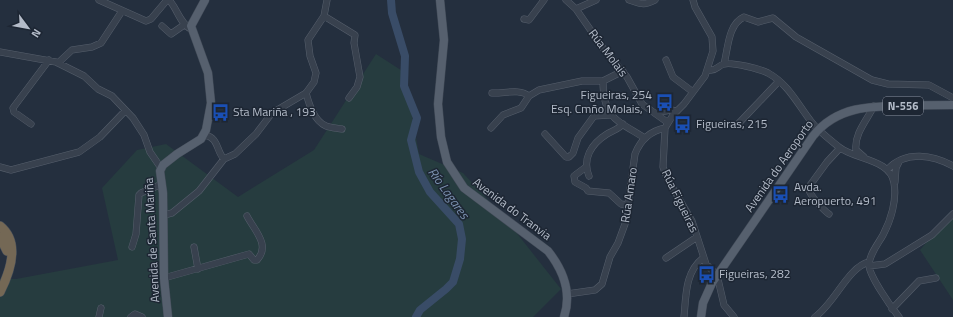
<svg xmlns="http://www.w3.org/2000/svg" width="953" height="317" font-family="'Titillium Web',sans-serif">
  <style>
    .green { fill: #263c3f }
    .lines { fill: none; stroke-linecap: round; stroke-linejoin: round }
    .river { stroke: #394c67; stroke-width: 8 }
    .minor-casing { stroke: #565f6c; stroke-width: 7 }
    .major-casing { stroke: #414a57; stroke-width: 9 }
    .highway-casing { stroke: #434c59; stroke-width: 10 }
    .minor { stroke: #38414e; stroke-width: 6 }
    .major { stroke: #56606e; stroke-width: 8 }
    .highway { stroke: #746855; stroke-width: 9 }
    .labels { text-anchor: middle; stroke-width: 3; stroke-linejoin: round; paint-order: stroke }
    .shield { fill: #1d2633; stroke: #878f9c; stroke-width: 1 }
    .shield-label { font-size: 11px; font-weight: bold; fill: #b4bcc9 }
    .street-label { font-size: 12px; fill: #b4bcc9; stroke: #1d2633 }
    .poi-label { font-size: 12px; fill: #b4bcc9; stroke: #1d2633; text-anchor: start }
    .water-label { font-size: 13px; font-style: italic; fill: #7c92b1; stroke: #1d2633 }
  </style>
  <rect width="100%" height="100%" fill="#242f3e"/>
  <!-- green -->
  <path class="green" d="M376 54 404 72 419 154 463 173 504 217 561 289 533 317H0V279H16L118 260 102 188 137 150 166 144 238 197 314 150Z
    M953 211V300L920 250Z"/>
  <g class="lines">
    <!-- river -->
    <path class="river" d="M391 0 392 13 405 56 404 86 417 118 411 140 419 172 430 192 459 224 462 239 460 259 453 282 446 289 420 310 416 317"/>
    <defs>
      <path id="minor" d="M99 0 146 21 151 19 167 0
        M169 0C177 8 180 24 191 29
        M566 0 576 9 603 48 627 77 642 104 667 122
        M629 0C642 4 642 6 655 0
        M693 0 695 7 712 37 713 51 705 76 684 104 673 115 665 128 663 167 667 178 692 221 706 264 717 275 724 305 734 317
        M576 9 596 0
        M324 16 355 35 354 43 360 77 357 87 349 98
        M524 19 529 20 544 0
        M162 26 171 34 184 25
        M0 52 56 62 84 76 98 89 112 96 133 118 144 135 150 152 161 168
        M666 60 673 77 693 92
        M58 63 72 50 92 47 101 43 122 11
        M724 64C728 49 728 24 744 17L758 22 773 18 796 37 872 80 888 84 929 85 953 98
        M708 70C716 72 717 66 724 64 733 62 760 69 768 73 788 84 797 103 810 120 817 130 829 139 839 147 855 160 891 159 894 183 897 200 891 220 883 235 878 244 869 255 869 265 869 276 892 308 899 317
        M603 81C603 118 616 120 645 138
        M306 93C309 104 314 121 326 126 331 128 337 128 342 129
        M492 93C503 94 519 88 529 96
        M655 113 671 110 677 111
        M739 123 779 81
        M31 124 14 112 13 108 49 60
        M491 128 503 115 521 108 529 96 539 90 582 81H603L623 71
        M545 134 566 157H569L573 153 578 138 594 116 610 115
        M204 135C219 137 216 151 224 159
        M864 157 856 150C854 134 867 120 874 106
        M0 167 11 170 79 152 100 137 125 111
        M586 167 574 176 575 182 586 188 588 191 609 193 621 204 627 205
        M888 169C906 150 933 155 953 166
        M589 176C582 159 591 144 607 134 612 131 619 129 623 124
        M895 182 896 168 899 162
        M829 214C824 211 809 194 808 188L827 162 840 148
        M164 215 172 213 199 191 224 159 235 154 256 134 272 113 306 93 314 82 316 73 310 56 308 40 324 16 327 0
        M132 247 136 234 139 195 141 193 162 184
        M194 247 198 269
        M666 258 697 237
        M869 266 885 264 932 235 953 214
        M164 278 249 254 254 260H257C271 245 254 230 247 216
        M567 294 595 290 602 284 610 257 618 243 625 224 635 154C640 141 650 131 665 128
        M892 309 919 281 936 278
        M99 317 101 308
        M131 317 135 314 142 317
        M684 317C686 296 685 272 703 258
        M815 317C835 303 848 267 869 262"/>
      <path id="major" d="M440 0 444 40 438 104 441 137 447 162 464 188 548 251C563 270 572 293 564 317
        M168 317 164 278 163 193 160 171 163 165 177 154 201 139 206 130 211 103 208 73 191 26 205 0
        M701 317 703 303 712 283 813 136C837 106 870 106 906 106 922 105 937 105 953 105"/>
      <path id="highway" d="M0 226C21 243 10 272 0 292
        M0 237 7 251"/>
    </defs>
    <!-- minor casing -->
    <use href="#minor" class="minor-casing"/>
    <!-- major casing -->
    <use href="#major" class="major-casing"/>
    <!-- highway casing -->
    <use href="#highway" class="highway-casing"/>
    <!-- minor -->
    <use href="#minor" class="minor"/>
    <!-- major -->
    <use href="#major" class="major"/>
    <!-- highway -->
    <use href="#highway" class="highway"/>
  </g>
  <!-- icons -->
  <defs>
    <symbol id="bus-bare" viewBox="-9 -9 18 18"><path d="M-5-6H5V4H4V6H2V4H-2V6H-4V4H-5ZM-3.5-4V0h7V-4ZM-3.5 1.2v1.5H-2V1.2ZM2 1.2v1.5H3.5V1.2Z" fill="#1a4fb4" stroke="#1d2633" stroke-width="2.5" paint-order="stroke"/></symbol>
  </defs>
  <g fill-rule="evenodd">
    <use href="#bus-bare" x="652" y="90" width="25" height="25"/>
    <use href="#bus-bare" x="208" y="100" width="25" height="25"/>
    <use href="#bus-bare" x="670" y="112" width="25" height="25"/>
    <use href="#bus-bare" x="768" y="182" width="25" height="25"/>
    <use href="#bus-bare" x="694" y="262" width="25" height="25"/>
  </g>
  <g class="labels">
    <!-- shield labels -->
    <rect class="shield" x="883" y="97" width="40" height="18" rx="3"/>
    <g class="shield-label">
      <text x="903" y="110">N-556</text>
    </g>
    <!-- street labels -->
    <g class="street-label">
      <text transform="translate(608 53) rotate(53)" y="4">Rúa Molais</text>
      <text transform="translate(779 166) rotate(-55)" y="4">Avenida do Aeroporto</text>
      <text transform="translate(629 195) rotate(-82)" y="4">Rúa Amaro</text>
      <text transform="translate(680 201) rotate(64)" y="4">Rúa Figueiras</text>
      <text transform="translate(512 209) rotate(37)" y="4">Avenida do Tranvia</text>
      <text transform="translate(152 240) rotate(-93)" y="4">Avenida de Santa Mariña</text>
    </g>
    <!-- poi labels -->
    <g class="poi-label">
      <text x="652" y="99" text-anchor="end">Figueiras, 254<tspan x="652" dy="14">Esq. Cmño Molais, 1</tspan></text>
      <text x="233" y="116">Sta Mariña , 193</text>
      <text x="696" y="128">Figueiras, 215</text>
      <text x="794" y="191">Avda.<tspan x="794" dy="14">Aeropuerto, 491</tspan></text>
      <text x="719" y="278">Figueiras, 282</text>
    </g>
    <!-- water labels -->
    <g class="water-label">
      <text transform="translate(449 193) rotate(54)" y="5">Río Lagares</text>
    </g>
  </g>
  <!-- north arrow -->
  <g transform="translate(28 28) rotate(122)" stroke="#1d2633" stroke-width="3" paint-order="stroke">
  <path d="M0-3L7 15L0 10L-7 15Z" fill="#b4bcc9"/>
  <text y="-6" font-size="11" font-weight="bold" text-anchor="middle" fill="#b4bcc9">N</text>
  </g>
</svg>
